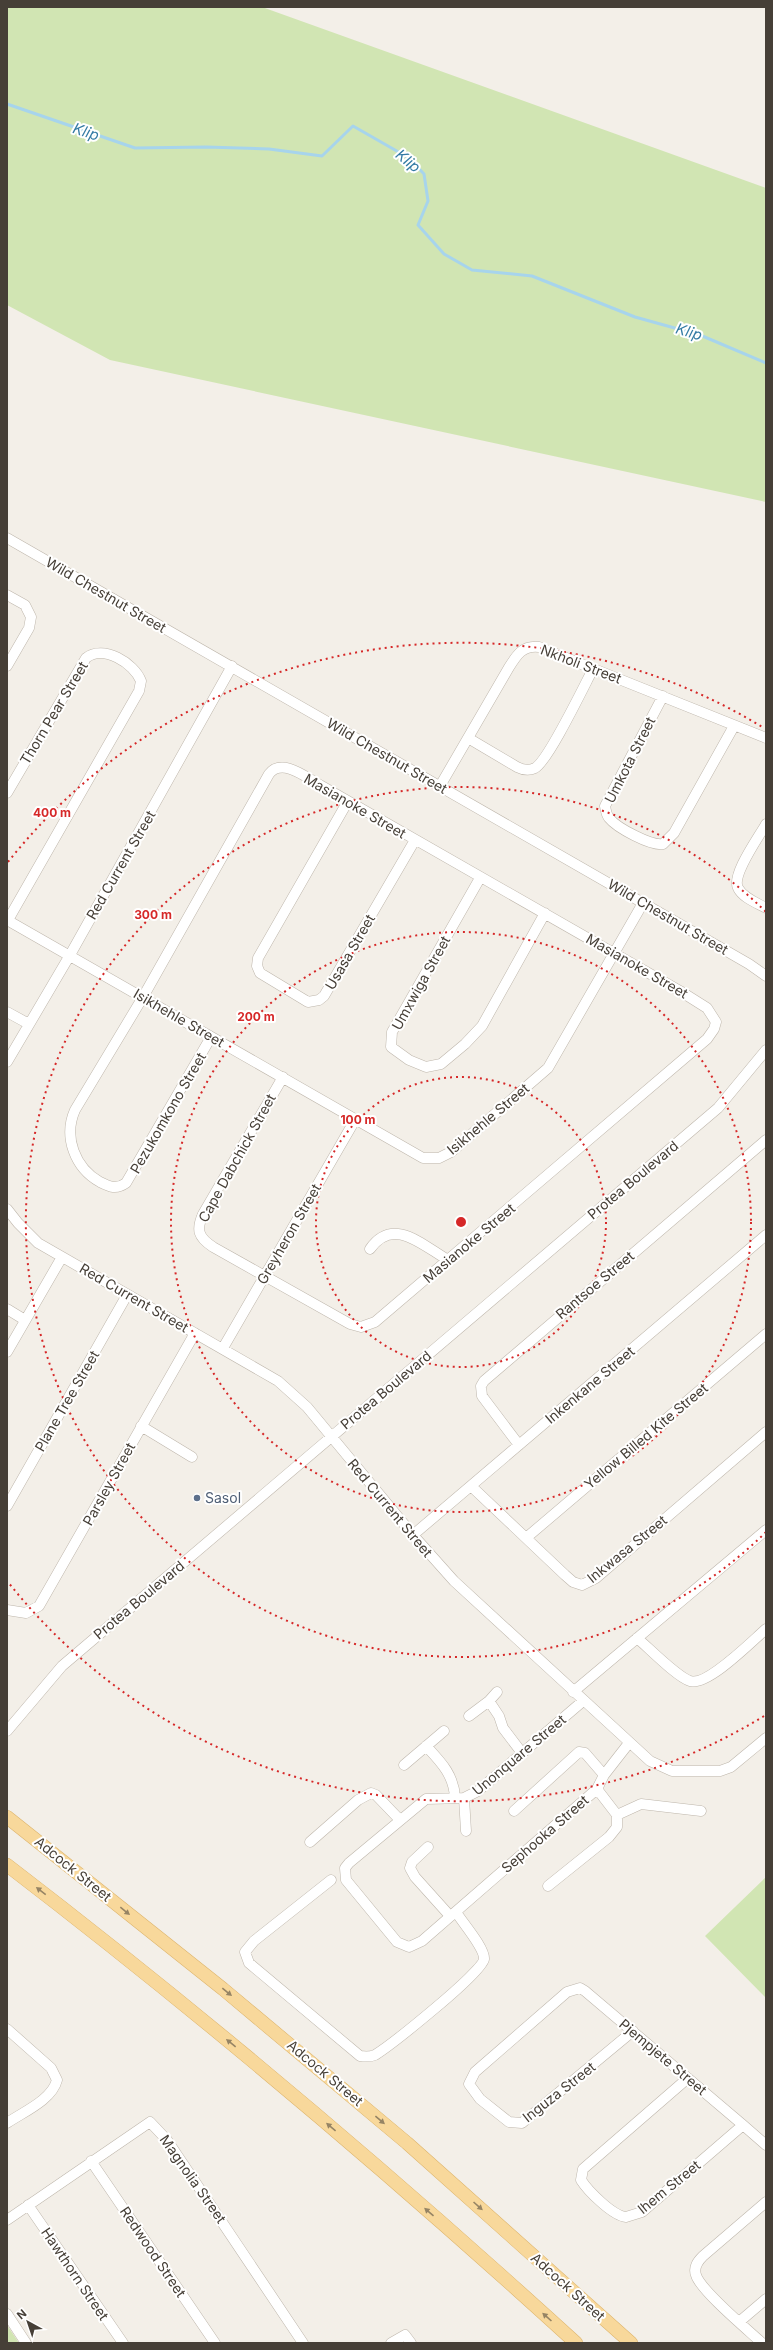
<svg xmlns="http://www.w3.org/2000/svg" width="773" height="2350" font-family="Inter,sans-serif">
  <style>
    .green { fill: #d1e5b3 }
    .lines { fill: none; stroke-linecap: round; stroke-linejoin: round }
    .stream { stroke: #a7d4ec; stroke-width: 3 }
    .minor-casing { stroke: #beb6ab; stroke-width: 11 }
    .major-casing { stroke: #ddb46c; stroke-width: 14 }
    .minor { stroke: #fff; stroke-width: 10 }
    .major { stroke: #f8d89b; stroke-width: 13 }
    .oneway { fill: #968464 }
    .ring { fill: none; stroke: #d62828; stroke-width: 2; stroke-dasharray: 2 4 }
    .service-dot { fill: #5c6f8a; stroke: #fff; stroke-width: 1.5 }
    .labels { text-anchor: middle; stroke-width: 4; stroke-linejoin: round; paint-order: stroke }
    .street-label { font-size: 14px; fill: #463f37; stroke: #fff }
    .service-label { font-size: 14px; fill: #4e5e75; stroke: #fff; text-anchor: start }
    .water-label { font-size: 15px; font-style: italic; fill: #347ba4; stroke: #fff }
    .centre { fill: #d62828; stroke: #fff; stroke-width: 2 }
    .ring-label { font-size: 12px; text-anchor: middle; font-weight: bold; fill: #d62828; stroke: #fff; stroke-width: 4; stroke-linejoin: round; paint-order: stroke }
  </style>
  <rect width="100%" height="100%" fill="#f3efe8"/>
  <!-- green -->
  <path class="green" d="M7 7H262L766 188V502L110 360 7 305Z
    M766 1877V1998L705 1936Z
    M7 2325 19 2343H7Z"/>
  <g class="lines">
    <!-- stream -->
    <path class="stream" d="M7 104 135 148 206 147 269 149 322 156 353 126 409 158 424 174 428 201 418 225 444 254 472 270 532 276 635 317 700 335 766 363"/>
    <defs>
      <path id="minor" d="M7 538 643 903 749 964 766 976
        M7 595 25 605 31 617 29 628 7 666
        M663 696 605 806C606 811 606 814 609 818 617 828 651 846 663 844L674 833 734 726
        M468 738 517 767C523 770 529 771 535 768 548 761 584 686 593 669
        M440 786 508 669C516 656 522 645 539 647L766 738
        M7 793 86 658C103 644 134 663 141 681L139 691 8 920
        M348 801 258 958 257 966 260 973 308 1002 319 1000 324 996 415 840
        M766 824C759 837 731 875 738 888 743 898 757 903 766 908
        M480 878 392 1032 391 1047 409 1060 426 1067 441 1064 465 1044 482 1026 545 913
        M7 920 423 1158H439L451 1152 548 1068 643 903
        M7 1012 29 1024
        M211 1037 126 1183C116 1190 110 1187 100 1182 75 1168 63 1137 75 1110L143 997 269 774C282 757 307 778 320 785L680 991 707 1008 716 1022 714 1029 707 1039 375 1322 361 1327 350 1324 213 1247C198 1237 196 1230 203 1214L283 1077
        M7 1062 70 955 232 666
        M7 1209 18 1223 38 1243 278 1381 307 1407 413 1535 454 1581 650 1761 672 1771H720L731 1767 766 1738
        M370 1249C393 1216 422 1245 448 1260
        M7 1309 25 1320
        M223 1348 355 1120
        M7 1352 62 1257
        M141 1426 192 1457
        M519 1445 482 1396 481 1386 484 1381 766 1140
        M471 1486 565 1575 573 1582 582 1585 596 1578 766 1432
        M7 1506 127 1295
        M413 1535 766 1235
        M526 1538 766 1334
        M7 1610 26 1613 39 1606 195 1333
        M637 1638C649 1648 677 1677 690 1681 707 1687 752 1641 766 1629
        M573 1692 766 1530
        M489 1701 499 1716 503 1728 522 1753
        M583 1701 478 1791 464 1798 426 1799 349 1863 345 1868 346 1880 397 1942 409 1947 422 1941 597 1789 604 1775 629 1743
        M469 1716 489 1701 497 1692
        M7 1731 62 1666 718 1108 766 1050
        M426 1746C441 1762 454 1775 455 1798
        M404 1765 444 1731
        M464 1798 466 1831
        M514 1811 579 1752 585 1753 604 1775
        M617 1815 641 1804 701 1811
        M310 1842 358 1800 371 1793 376 1795 400 1820
        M428 1847 412 1862 410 1868 415 1877 450 1916
        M331 1880 254 1941 245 1952 249 1963 360 2056C366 2057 370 2057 375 2055 391 2045 483 1972 484 1959 485 1948 462 1922 456 1912
        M548 1886 609 1837 617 1827V1815L597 1789
        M7 2029 51 2068 57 2080C52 2100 23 2112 7 2123
        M633 2031 522 2123 509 2122 480 2099 469 2084 475 2072 567 1992 580 1988 585 1991 743 2125 766 2145
        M688 2078 583 2169 581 2180C588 2191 613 2216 626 2217L642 2212 743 2125
        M91 2161 215 2343
        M28 2205 123 2343
        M7 2220 150 2122 167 2140 303 2343
        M7 2314 26 2343
        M739 2322 766 2299
        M391 2343 405 2335 411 2343
        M762 2343C748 2330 700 2290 696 2275 693 2267 698 2261 703 2256L766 2202"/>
      <path id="major" d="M7 1817 223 1989 407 2143 631 2343
        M7 1865C204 2016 393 2176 576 2343"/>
    </defs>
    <!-- minor casing -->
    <use href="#minor" class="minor-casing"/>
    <!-- major casing -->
    <use href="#major" class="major-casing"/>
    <!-- minor -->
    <use href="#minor" class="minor"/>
    <!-- major -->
    <use href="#major" class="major"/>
  </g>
  <!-- one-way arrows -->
  <defs><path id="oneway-solid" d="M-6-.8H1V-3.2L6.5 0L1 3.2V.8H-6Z"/></defs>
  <g class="oneway">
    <use href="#oneway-solid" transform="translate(41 1891) rotate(-142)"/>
    <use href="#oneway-solid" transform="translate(125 1911) rotate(39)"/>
    <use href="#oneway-solid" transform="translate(227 1992) rotate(39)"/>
    <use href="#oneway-solid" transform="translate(231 2043) rotate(-141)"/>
    <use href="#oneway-solid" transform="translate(380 2120) rotate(40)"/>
    <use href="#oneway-solid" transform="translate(331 2127) rotate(-140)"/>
    <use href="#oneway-solid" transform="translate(478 2206) rotate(42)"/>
    <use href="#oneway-solid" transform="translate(429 2212) rotate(-139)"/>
    <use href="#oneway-solid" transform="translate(547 2317) rotate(-138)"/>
  </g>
  <!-- distance rings -->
  <g class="ring">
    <circle cx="461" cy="1222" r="145"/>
    <circle cx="461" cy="1222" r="290"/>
    <path d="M766 1532A435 435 0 1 1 766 912"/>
    <path d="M764 1716A579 579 0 0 1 8 1582M8 862A579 579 0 0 1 764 728"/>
  </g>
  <!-- markers -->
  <circle class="service-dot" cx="197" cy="1498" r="4"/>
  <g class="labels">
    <!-- street labels -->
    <g class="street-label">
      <text transform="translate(106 595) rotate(30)" y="5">Wild Chestnut Street</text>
      <text transform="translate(581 664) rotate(21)" y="5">Nkholi Street</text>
      <text transform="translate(54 713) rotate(-59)" y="5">Thorn Pear Street</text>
      <text transform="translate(387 756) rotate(30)" y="5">Wild Chestnut Street</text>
      <text transform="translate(630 760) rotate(-63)" y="5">Umkota Street</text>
      <text transform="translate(355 806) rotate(30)" y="5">Masianoke Street</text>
      <text transform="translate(121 865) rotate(-60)" y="5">Red Current Street</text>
      <text transform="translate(668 917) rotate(30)" y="5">Wild Chestnut Street</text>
      <text transform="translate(350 952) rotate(-60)" y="5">Usasa Street</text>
      <text transform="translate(637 966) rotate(30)" y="5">Masianoke Street</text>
      <text transform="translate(421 983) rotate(-61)" y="5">Umxwiga Street</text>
      <text transform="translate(179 1018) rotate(30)" y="5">Isikhehle Street</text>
      <text transform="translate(168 1113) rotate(-60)" y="5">Pezukomkono Street</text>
      <text transform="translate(488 1119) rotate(-40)" y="5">Isikhehle Street</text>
      <text transform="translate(237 1158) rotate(-61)" y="5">Cape Dabchick Street</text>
      <text transform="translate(633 1180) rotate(-40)" y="5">Protea Boulevard</text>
      <text transform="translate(289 1234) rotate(-60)" y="5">Greyheron Street</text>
      <text transform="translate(469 1243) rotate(-40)" y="5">Masianoke Street</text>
      <text transform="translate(595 1285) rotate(-40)" y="5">Rantsoe Street</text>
      <text transform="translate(134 1298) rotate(30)" y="5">Red Current Street</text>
      <text transform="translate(590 1385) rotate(-40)" y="5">Inkenkane Street</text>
      <text transform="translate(386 1390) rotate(-40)" y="5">Protea Boulevard</text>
      <text transform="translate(67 1401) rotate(-60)" y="5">Plane Tree Street</text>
      <text transform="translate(646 1436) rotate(-40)" y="5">Yellow Billed Kite Street</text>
      <text transform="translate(109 1484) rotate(-61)" y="5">Parsley Street</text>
      <text transform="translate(390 1508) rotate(50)" y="5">Red Current Street</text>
      <text transform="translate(627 1549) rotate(-39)" y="5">Inkwasa Street</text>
      <text transform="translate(139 1600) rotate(-40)" y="5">Protea Boulevard</text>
      <text transform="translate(519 1755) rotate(-40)" y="5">Unonquare Street</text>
      <text transform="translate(545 1834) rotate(-41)" y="5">Sephooka Street</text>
      <text transform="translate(73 1869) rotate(39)" y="5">Adcock Street</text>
      <text transform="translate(663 2057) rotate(40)" y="5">Pjempjete Street</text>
      <text transform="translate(325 2073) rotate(40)" y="5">Adcock Street</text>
      <text transform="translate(559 2092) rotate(-38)" y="5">Inguza Street</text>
      <text transform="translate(193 2179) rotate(55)" y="5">Magnolia Street</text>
      <text transform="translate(669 2187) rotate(-39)" y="5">Ihem Street</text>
      <text transform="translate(153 2252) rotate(56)" y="5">Redwood Street</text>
      <text transform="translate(75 2274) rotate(56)" y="5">Hawthorn Street</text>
      <text transform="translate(568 2287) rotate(42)" y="5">Adcock Street</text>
    </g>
    <!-- service labels -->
    <g class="service-label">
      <text x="205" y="1503">Sasol</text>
    </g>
    <!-- water labels -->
    <g class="water-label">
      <text transform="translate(86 132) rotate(19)" y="5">Klip</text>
      <text transform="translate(408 161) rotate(39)" y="5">Klip</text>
      <text transform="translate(689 332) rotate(17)" y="5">Klip</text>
    </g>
  </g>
  <circle cx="461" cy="1222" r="6" class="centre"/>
  <g class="ring-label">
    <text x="52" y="817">400 m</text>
    <text x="153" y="919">300 m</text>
    <text x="256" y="1021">200 m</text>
    <text x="358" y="1124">100 m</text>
  </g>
  <!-- border -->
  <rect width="773" height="2350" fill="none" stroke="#463f37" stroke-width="16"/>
  <!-- north arrow -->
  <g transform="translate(28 2322) rotate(320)" stroke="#ffffff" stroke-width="3" paint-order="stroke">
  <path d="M0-3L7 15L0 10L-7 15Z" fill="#463f37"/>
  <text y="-6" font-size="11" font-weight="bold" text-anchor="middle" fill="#463f37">N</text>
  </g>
</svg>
